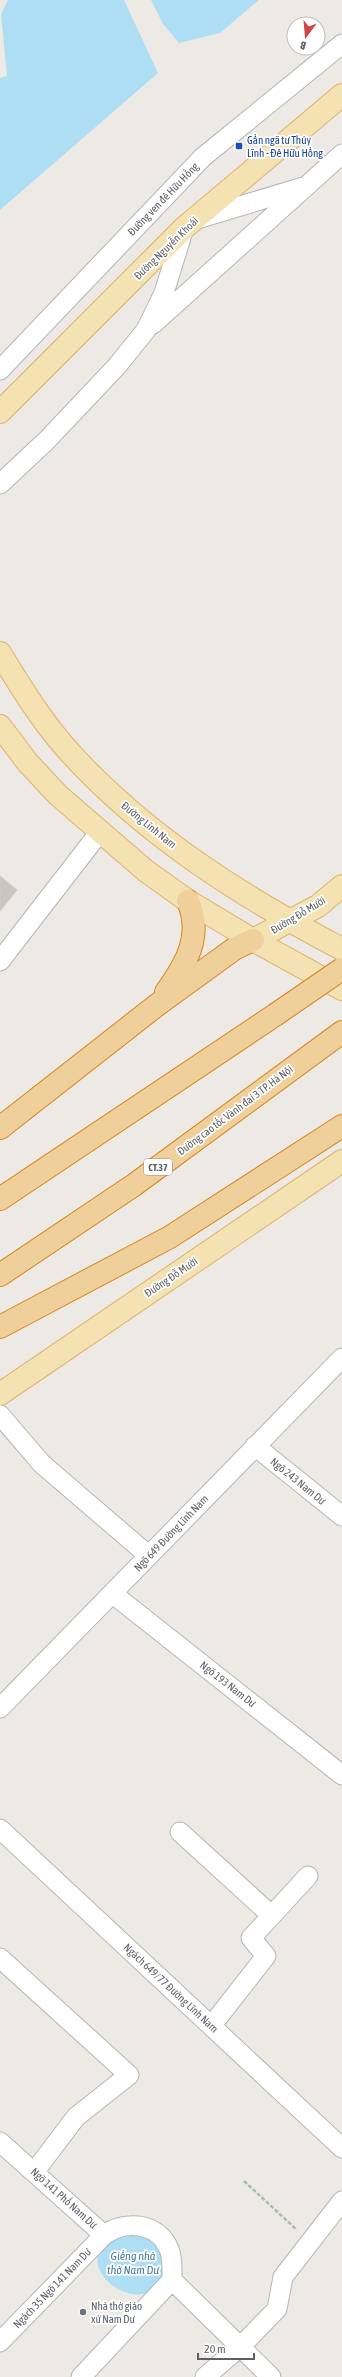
<svg xmlns="http://www.w3.org/2000/svg" width="342" height="2377" font-family="'Asap Condensed',sans-serif">
  <style>
    .water { fill: #aedef4 }
    .building { fill: #c9c5c1; stroke: #d1cbc4 }
    .lines { fill: none; stroke-linecap: round; stroke-linejoin: round }
    .minor-casing { stroke: #b2b5b8; stroke-width: 21 }
    .major-casing { stroke: #dfb16c; stroke-width: 24 }
    .highway-casing { stroke: #d5861d; stroke-width: 24 }
    .path { stroke: #9fc2a4; stroke-width: 2.5; stroke-dasharray: 4 2; stroke-linecap: butt }
    .minor { stroke: #fff; stroke-width: 19 }
    .major { stroke: #f4e2b3; stroke-width: 22 }
    .highway { stroke: #efcf9a; stroke-width: 22 }
    .highway-bridge-casing { stroke: #d5861d; stroke-width: 24; stroke-linecap: butt }
    .highway-bridge { stroke: #efcf9a; stroke-width: 22 }
    .transit-dot { fill: #1a4fb4; stroke: #fff; stroke-width: 1.5 }
    .worship-dot { fill: #6b7280; stroke: #fff; stroke-width: 1.5 }
    .labels { text-anchor: middle; stroke-width: 3.5; stroke-linejoin: round; paint-order: stroke }
    .shield { fill: #fff; stroke: #8e9092; stroke-width: 1 }
    .shield-label { font-size: 10px; font-weight: bold; fill: #5d6063 }
    .transit-label { font-size: 11px; fill: #164399; stroke: #fff; text-anchor: start }
    .street-label { font-size: 11px; fill: #5d6063; stroke: #fff }
    .worship-label { font-size: 11px; fill: #5b616d; stroke: #fff; text-anchor: start }
    .water-label { font-size: 12px; font-style: italic; fill: #4a7b9c; stroke: #fff }
  </style>
  <rect width="100%" height="100%" fill="#edeae5"/>
  <!-- water -->
  <path class="water" d="M8 0H124L158 73 0 210V78L7 76 1 14Z
    M151 0H259L220 33 179 43 163 24Z
    M144 2231C157 2244 170 2255 163 2275 147 2322 74 2273 105 2244 107 2241 110 2237 114 2236 123 2233 134 2232 144 2231Z"/>
  <!-- building -->
  <path class="building" d="M0 876 17 890 0 911Z"/>
  <g class="lines">
    <defs>
      <path id="minor" d="M194 220 303 187
        M153 324 342 154
        M0 370 203 157 342 44
        M0 484 47 440 117 366 146 330 164 293 184 228
        M0 961 99 833
        M0 1415 42 1464 148 1555
        M255 1446 342 1516
        M113 1594 342 1775
        M0 1708 342 1358
        M0 1829 342 2148
        M180 1832 271 1915
        M0 1958 129 2075 76 2117 35 2171
        M212 2025 266 1956 251 1938 308 1876
        M0 2142 104 2235C125 2220 158 2222 169 2249 173 2258 172 2271 172 2280L271 2377
        M0 2342 104 2235
        M81 2377 172 2280
        M205 2377 241 2346 277 2309 283 2277 342 2201"/>
      <path id="major" d="M0 412 184 228 342 95
        M0 653C22 689 44 725 73 756 149 838 244 898 342 949
        M0 726 28 763 58 795 146 871 188 901 253 940 342 989
        M253 940 318 906 342 886
        M0 1394 342 1161"/>
      <path id="highway" d="M166 992C186 964 203 936 188 901
        M0 1128 157 1005 234 949 253 940
        M0 1199 275 1015
        M0 1275 134 1185 342 1032
        M0 1327 170 1237 342 1126"/>
    </defs>
    <!-- minor casing -->
    <use href="#minor" class="minor-casing"/>
    <!-- major casing -->
    <use href="#major" class="major-casing"/>
    <!-- highway casing -->
    <use href="#highway" class="highway-casing"/>
    <!-- path -->
    <path class="path" d="M244 2181 297 2230"/>
    <!-- minor -->
    <use href="#minor" class="minor"/>
    <!-- major -->
    <use href="#major" class="major"/>
    <!-- highway -->
    <use href="#highway" class="highway"/>
    <defs>
      <path id="highway-bridge" d="M275 1015 342 969"/>
    </defs>
    <!-- highway-bridge casing -->
    <use href="#highway-bridge" class="highway-bridge-casing"/>
    <!-- highway-bridge -->
    <use href="#highway-bridge" class="highway-bridge"/>
  </g>
  <!-- markers -->
  <rect class="transit-dot" x="235" y="142" width="8" height="8" rx="2"/>
  <circle class="worship-dot" cx="83" cy="2312" r="4"/>
  <g class="labels">
    <!-- shield labels -->
    <rect class="shield" x="144" y="1159" width="28" height="16" rx="3"/>
    <g class="shield-label">
      <text x="158" y="1171">CT.37</text>
    </g>
    <!-- transit labels -->
    <g class="transit-label">
      <text x="247" y="144">Gần ngã tư Thúy<tspan x="247" dy="13">Lĩnh - Đê Hữu Hồng</tspan></text>
    </g>
    <!-- street labels -->
    <g class="street-label">
      <text transform="translate(163 199) rotate(-46)" y="4">Đường ven đê Hữu Hồng</text>
      <text transform="translate(166 248) rotate(-44)" y="4">Đường Nguyễn Khoái</text>
      <text transform="translate(149 825) rotate(39)" y="4">Đường Lĩnh Nam</text>
      <text transform="translate(298 915) rotate(-31)" y="4">Đường Đỗ Mười</text>
      <text transform="translate(235 1110) rotate(-37)" y="4">Đường cao tốc Vành đai 3 TP. Hà Nội</text>
      <text transform="translate(171 1277) rotate(-34)" y="4">Đường Đỗ Mười</text>
      <text transform="translate(298 1481) rotate(39)" y="4">Ngõ 243 Nam Dư</text>
      <text transform="translate(171 1533) rotate(-46)" y="4">Ngõ 649 Đường Lĩnh Nam</text>
      <text transform="translate(228 1684) rotate(38)" y="4">Ngõ 193 Nam Dư</text>
      <text transform="translate(171 1988) rotate(43)" y="4">Ngách 649/77 Đường Lĩnh Nam</text>
      <text transform="translate(64 2198) rotate(42)" y="4">Ngõ 141 Phố Nam Dư</text>
      <text transform="translate(52 2288) rotate(-46)" y="4">Ngách 35 Ngõ 141 Nam Dư</text>
    </g>
    <!-- worship labels -->
    <g class="worship-label">
      <text x="91" y="2310">Nhà thờ giáo<tspan x="91" dy="13">xứ Nam Dư</tspan></text>
    </g>
    <!-- water labels -->
    <g class="water-label">
      <text x="133" y="2260">Giếng nhà<tspan x="133" dy="14">thờ Nam Dư</tspan></text>
    </g>
  </g>
  <!-- north arrow -->
  <g transform="translate(306 36) rotate(196)"><circle r="19" fill="#ffffff" stroke="#bebfc1"/>
  <path d="M0-3L7 15L0 10L-7 15Z" fill="#d3454b"/>
  <text y="-6" font-size="11" font-weight="bold" text-anchor="middle" fill="#5d6063">B</text>
  </g>
  <!-- scale -->
  <path d="M198 2353v6h56v-6" fill="none" stroke="#5d6063" stroke-width="2"/>
  <text x="204" y="2353" font-size="12" fill="#5d6063" stroke="#ffffff" stroke-width="3" paint-order="stroke">20 m</text>
</svg>
